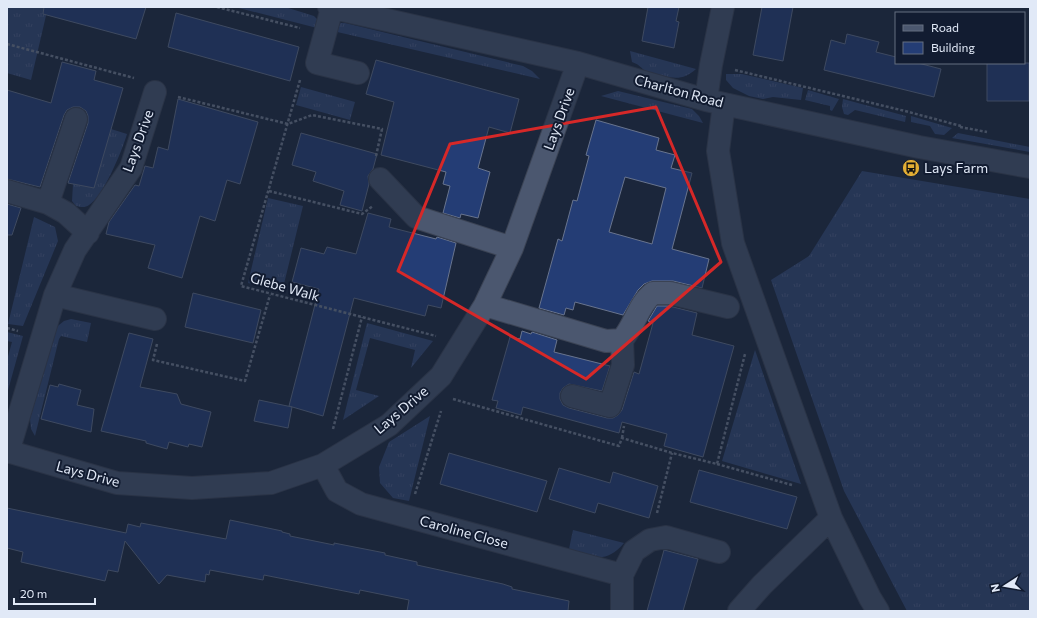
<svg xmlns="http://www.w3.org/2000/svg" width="1037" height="618" font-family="Commissioner,sans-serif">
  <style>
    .grass { fill: url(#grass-tufts) }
    .building { fill: #243d75; stroke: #68748e; fill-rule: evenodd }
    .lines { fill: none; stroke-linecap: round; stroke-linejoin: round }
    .minor-casing { stroke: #3b4354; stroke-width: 24 }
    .path { stroke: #788293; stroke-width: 2.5; stroke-dasharray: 3 2; stroke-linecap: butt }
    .minor { stroke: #4b576f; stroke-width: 22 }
    .marked { fill: none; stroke: #d62828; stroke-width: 3; stroke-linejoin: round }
    .labels { text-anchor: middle; stroke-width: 4; stroke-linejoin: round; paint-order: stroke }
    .street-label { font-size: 14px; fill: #e1e9f7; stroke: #121c31 }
    .poi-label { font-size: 14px; fill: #e1e9f7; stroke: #121c31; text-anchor: start }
  </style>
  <defs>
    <pattern id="grass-tufts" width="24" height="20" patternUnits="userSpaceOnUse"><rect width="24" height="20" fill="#344976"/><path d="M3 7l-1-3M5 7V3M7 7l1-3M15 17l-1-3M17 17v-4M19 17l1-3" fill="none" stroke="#51638a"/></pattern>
  </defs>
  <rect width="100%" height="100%" fill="#1b263b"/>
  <!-- grass -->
  <path class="grass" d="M7 7H48L31 80 7 73Z
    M235 7H285L314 16 317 19V28Z
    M341 23H345L523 66 532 71 540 79 333 31 336 26Z
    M630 51 696 69C684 80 675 79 659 75 656 75 650 74 647 72 640 68 641 65 632 62Z
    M726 74H742L803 88 801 100 773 97 763 99 749 96 733 88 726 80Z
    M301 87 355 102 350 120 296 105Z
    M808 90 839 99 832 111 830 110V106L805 100Z
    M618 91 692 109 699 116 703 123 601 96Z
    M843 99 906 116 905 122 855 110 848 115 844 114 842 107Z
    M911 116 952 128 944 135 935 134 930 126 911 122Z
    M111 129 127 134C122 151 103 197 89 205 85 208 81 207 76 206L72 201 73 184 94 188Z
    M958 133 1030 147V152L952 138Z
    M862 171 1030 199V611H907L844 491 771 280 809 256Z
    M268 198 303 206 282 292 248 283Z
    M34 217 55 227 58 241 23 326 8 324Z
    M71 319 91 323 87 342 61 336 59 339 35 436 31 429 30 419 54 329 64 321Z
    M367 323 433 341 411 368 415 350 370 338 356 390 379 396 343 420Z
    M7 332 23 336 7 394V360L12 342 7 341Z
    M755 350 801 484 722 461Z
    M430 416 409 501 393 498 380 483 379 467 389 442Z
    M573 530 624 543C605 565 593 557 569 549Z"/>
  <!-- building -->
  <path class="building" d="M44 7H146L136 39 43 14Z
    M648 7H679L676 21 679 22 674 48 642 41Z
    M762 7H793L783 61 753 55Z
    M176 13 299 47 290 81 168 47Z
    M847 34 879 42 876 52 896 57V63H918L941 69 934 97 824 70 831 40 845 44Z
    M376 60 519 99 510 133 489 127 478 168 490 172 478 218 461 214 460 218 443 213 450 186 443 184 446 172 381 155 394 102 366 94Z
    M62 62 96 71 94 80 123 88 94 188 68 183 88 123V116L86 111 80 107H73L67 110 64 115 40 187 7 179V90L51 103Z
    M987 63H1029V101H987Z
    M178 99 258 122 240 184 227 180 215 221 200 216 182 278 148 268 155 245 106 234 109 222 135 185 139 186 145 166 153 168 158 147 168 150Z
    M596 120 659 138 656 150 675 155 671 168 692 173 672 249 709 259 702 288 673 281H652L644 284 638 290 623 315 575 302 573 310 566 308 564 315 539 308 558 239 562 241 573 200 577 201 589 156 586 155ZM625 177 666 188 652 244 609 232Z
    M301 133 377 154 373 169 368 176 369 184 362 211 340 205 344 191 313 181 316 172 292 165Z
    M7 204 21 208 12 235H7Z
    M368 213 391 219 389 227 436 239 437 237 456 243 441 308 428 305 425 316 354 298 323 416 289 406 319 289 292 282 301 248 324 254 327 247 356 254Z
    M193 293 261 310 253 343 185 327Z
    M657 306H669L697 313 692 335 734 346 703 457 664 446 667 434 622 422 619 433 523 407 521 415 496 408 498 401 492 400 510 337 520 339 522 331 531 334 532 332 557 340 554 352 610 366 602 391 569 384 563 388 560 393V399L563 405 569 408 607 418H613L618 415 622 410 634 372 639 374 653 323 648 321Z
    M129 333 153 339 140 387 177 394 181 404 211 412 202 447 189 444 188 447 169 442 167 449 146 443V441L101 431Z
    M59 384 81 390 77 405 94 409 91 432 41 419 50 385 58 387Z
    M259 400 292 407 288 428 254 421Z
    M449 453 547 481 537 512 440 484Z
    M559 468 610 483 613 472 658 486 649 518 598 503 595 513 549 499Z
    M699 470 797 497 787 529 690 502Z
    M7 508 126 533 128 524 140 527 141 523 226 539 230 520 282 531V532L290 534V536L334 545V543L385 553V555L417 562V565L503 584 512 587V589L569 601 568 611H407L409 600 360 590 359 594 264 575 263 580 210 570 209 575 206 574 205 582 167 575 159 584 125 541 118 572 108 570 105 581 21 562 23 552 7 548Z
    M664 550 698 559 683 611H647Z"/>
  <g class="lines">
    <defs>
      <path id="minor" d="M329 7 578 63 706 100 919 147 1030 167
        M332 8 317 63 358 73
        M706 100 711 65 723 7
        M724 104 718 151 733 243 831 518 870 598 878 611
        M380 179 416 217 512 248
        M7 191 48 203 66 213 88 233
        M48 203 76 119
        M55 295 155 319
        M485 305 606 341 622 340C635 325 638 305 653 293H670L728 307
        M572 396 610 406 623 365 622 340
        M7 451 117 483 192 488 271 483 323 465 389 425 441 376 485 305 512 248 578 63
        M8 452 55 295 75 250 131 168 155 92
        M323 465 337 491 361 504 622 575
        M622 611V575L634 551 650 540 666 537 719 552
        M739 611 762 585 831 518"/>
    </defs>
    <!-- minor casing -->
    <use href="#minor" class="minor-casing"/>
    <!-- path -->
    <path class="path" d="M217 7 300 28
      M7 44 134 78
      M735 70 905 111 961 126
      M300 80 241 286 436 336
      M178 97 288 124 312 115 382 129 376 156
      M960 127 987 132
      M269 191 362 214 373 206
      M7 328 18 331
      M157 344 153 360 245 381 270 295
      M453 399 619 446 622 438 672 453 717 464 745 354
      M333 429 362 317
      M622 438 624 426
      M717 464 792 485
      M415 494 441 411
      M657 513 672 453"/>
    <!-- minor -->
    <use href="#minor" class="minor"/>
  </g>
  <!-- marked area -->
  <path d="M0 0H1037V618H0ZM656 107 721 262 586 379 398 271 450 144Z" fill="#1b263b" fill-opacity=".55" fill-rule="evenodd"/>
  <path class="marked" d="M656 107 721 262 586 379 398 271 450 144Z"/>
  <!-- icons -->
  <defs>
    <symbol id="bus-disc" viewBox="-11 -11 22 22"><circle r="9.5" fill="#e3ae34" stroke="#121c31"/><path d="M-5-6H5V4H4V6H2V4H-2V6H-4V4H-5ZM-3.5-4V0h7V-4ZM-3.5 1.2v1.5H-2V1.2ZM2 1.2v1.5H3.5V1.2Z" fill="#111"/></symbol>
  </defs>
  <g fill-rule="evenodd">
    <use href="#bus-disc" x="901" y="158" width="20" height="20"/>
  </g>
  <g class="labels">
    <!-- street labels -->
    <g class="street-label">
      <text transform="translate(679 91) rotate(15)" y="5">Charlton Road</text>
      <text transform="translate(559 119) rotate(-70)" y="5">Lays Drive</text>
      <text transform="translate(138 141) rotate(-70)" y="5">Lays Drive</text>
      <text transform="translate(285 287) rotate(16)" y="5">Glebe Walk</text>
      <text transform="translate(401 410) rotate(-40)" y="5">Lays Drive</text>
      <text transform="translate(88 474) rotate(15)" y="5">Lays Drive</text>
      <text transform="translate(464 532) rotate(15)" y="5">Caroline Close</text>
    </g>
    <!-- poi labels -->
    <g class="poi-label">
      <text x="924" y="173">Lays Farm</text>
    </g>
  </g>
  <!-- border -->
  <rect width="1037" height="618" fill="none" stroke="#e1e9f7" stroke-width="16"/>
  <!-- legend -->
  <rect x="895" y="12" width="130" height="52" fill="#121c31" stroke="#656e80"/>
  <rect x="903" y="25" width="20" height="6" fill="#4b576f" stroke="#656e80"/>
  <text x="931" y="32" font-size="12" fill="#e1e9f7">Road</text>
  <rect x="903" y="42" width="20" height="12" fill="#243d75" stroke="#656e80"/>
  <text x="931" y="52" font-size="12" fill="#e1e9f7">Building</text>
  <!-- north arrow -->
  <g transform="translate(1005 586) rotate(258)" stroke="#121c31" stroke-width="3" paint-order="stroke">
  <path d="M0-3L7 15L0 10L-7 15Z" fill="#e1e9f7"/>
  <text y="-6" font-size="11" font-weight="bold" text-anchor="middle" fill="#e1e9f7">N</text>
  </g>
  <!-- scale -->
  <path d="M14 598v6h81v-6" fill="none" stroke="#e1e9f7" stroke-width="2"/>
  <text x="20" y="598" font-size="12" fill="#e1e9f7" stroke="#121c31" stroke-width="3" paint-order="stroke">20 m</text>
</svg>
